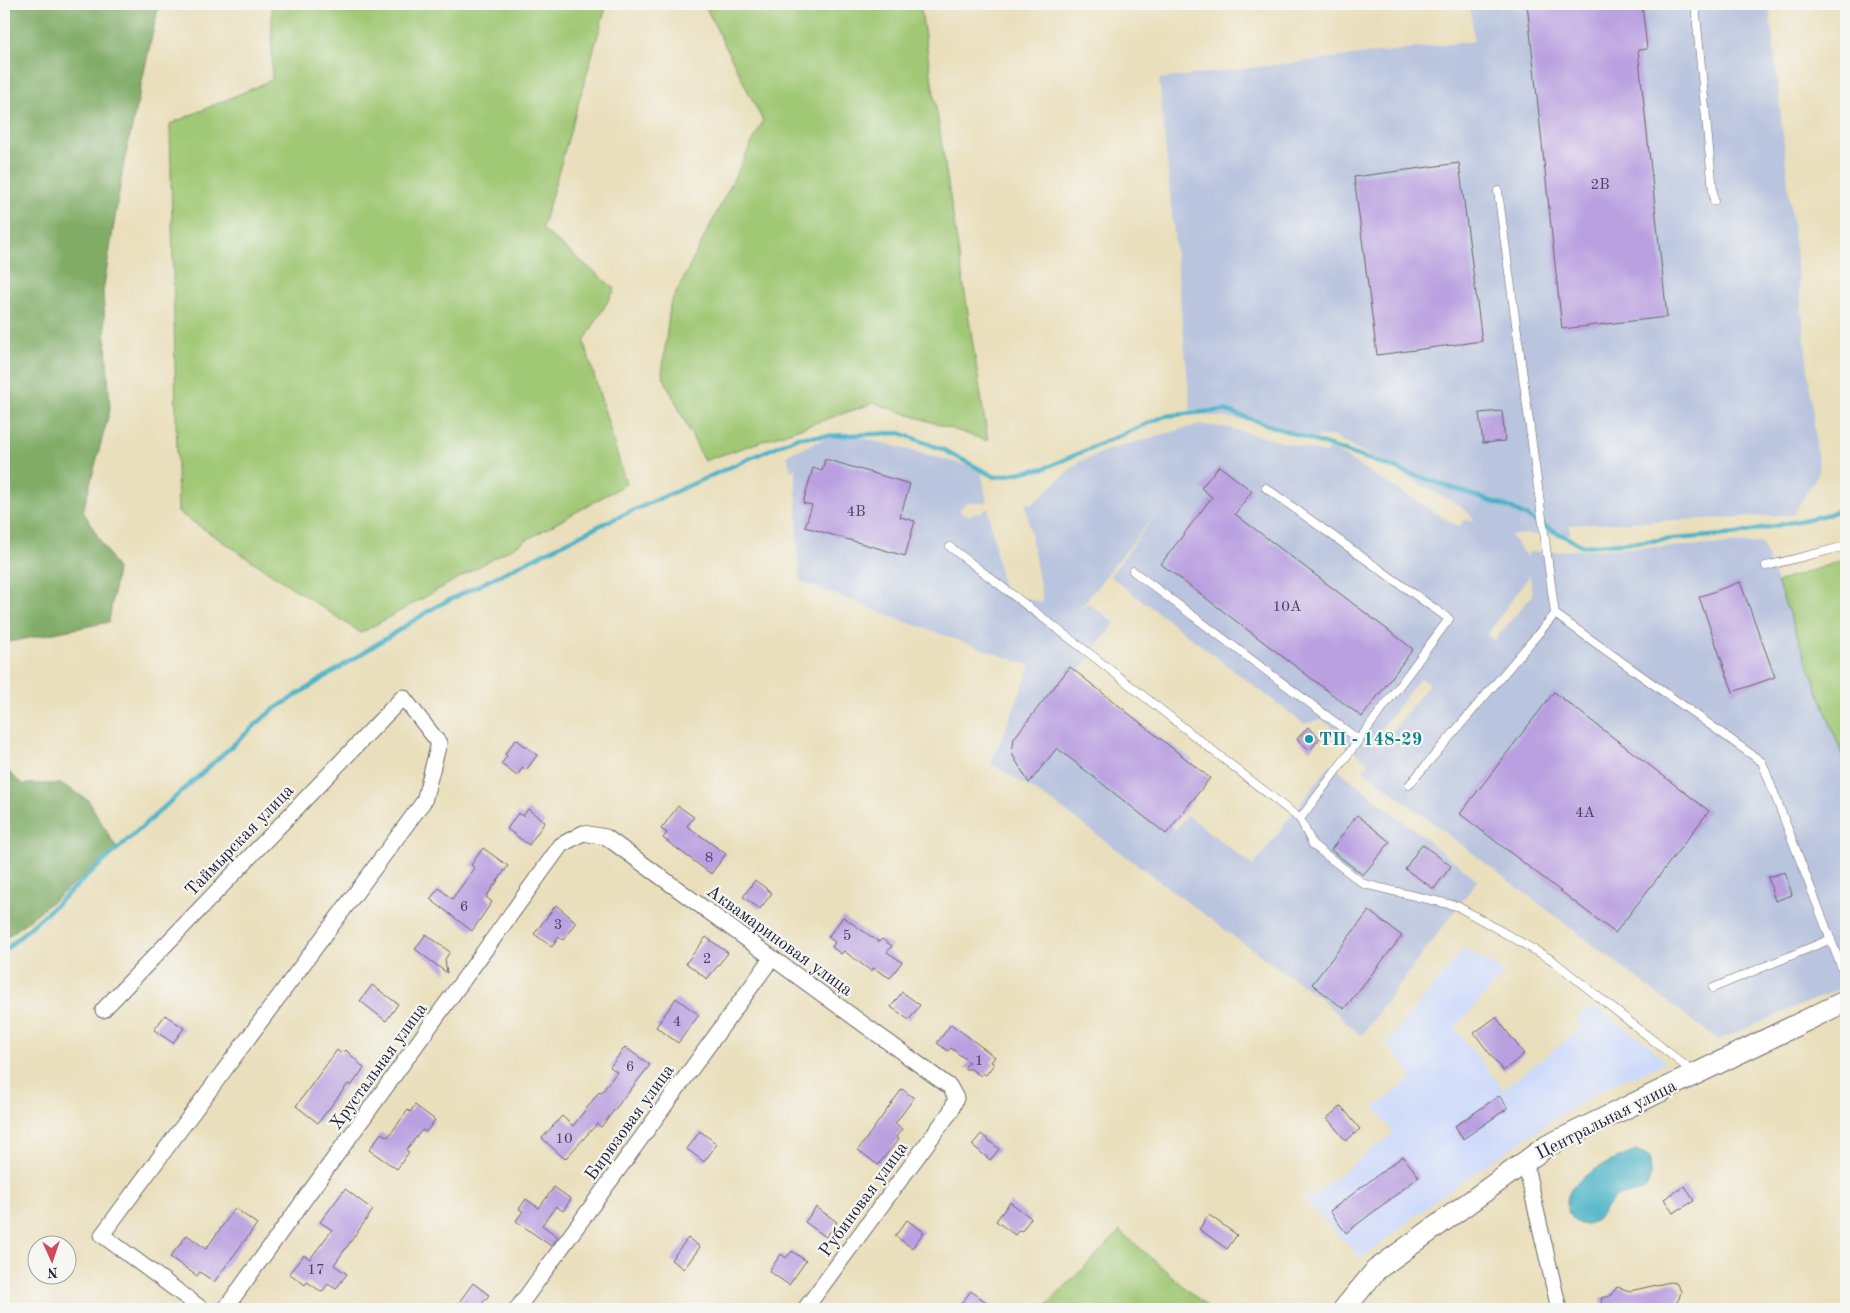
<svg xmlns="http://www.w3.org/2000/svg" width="1850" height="1313" font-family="'Old Standard TT',serif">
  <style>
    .built { fill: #cedafa }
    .industrial { fill: #b9c4de; fill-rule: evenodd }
    .green { fill: #a0c874; stroke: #617558 }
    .forest { fill: #80ac66; stroke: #516750 }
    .water { fill: #49b2c7; stroke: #366a81 }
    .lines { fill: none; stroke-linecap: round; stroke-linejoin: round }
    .stream { stroke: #49b2c7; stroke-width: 4.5 }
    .building { fill: #baa0e0 }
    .service-casing { stroke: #686468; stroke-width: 9 }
    .minor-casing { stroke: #686468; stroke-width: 17 }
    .secondary-casing { stroke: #686468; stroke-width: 23 }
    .service { stroke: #fff; stroke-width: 8 }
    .minor { stroke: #fff; stroke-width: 15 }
    .secondary { stroke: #fff; stroke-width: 21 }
    .culture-dot { fill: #0f9aa8; stroke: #f6f6f2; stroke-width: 2 }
    .labels { text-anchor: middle; stroke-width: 4.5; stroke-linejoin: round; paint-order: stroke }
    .number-label { font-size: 15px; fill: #484264 }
    .culture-label { font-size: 18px; font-weight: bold; fill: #0d838f; stroke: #f6f6f2; text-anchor: start }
    .street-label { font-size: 18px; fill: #22223b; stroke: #f6f6f2 }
  </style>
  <rect width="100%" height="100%" fill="#f6f6f2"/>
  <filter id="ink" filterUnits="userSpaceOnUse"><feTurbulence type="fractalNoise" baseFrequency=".02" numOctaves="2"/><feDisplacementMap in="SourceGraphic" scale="10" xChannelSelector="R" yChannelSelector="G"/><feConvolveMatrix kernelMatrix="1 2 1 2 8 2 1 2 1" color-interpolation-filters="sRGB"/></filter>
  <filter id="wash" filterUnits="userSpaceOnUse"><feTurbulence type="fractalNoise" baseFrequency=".0096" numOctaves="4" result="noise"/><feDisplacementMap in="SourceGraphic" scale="20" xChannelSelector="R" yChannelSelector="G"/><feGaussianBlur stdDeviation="1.12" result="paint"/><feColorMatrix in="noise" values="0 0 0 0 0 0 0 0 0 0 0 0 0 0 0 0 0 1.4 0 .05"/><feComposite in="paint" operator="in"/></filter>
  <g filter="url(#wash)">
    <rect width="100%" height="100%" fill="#eadfbc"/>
    <!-- built -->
    <path class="built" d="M1464 948 1505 973 1455 1028 1503 1089 1582 1028 1577 1017 1594 1007 1647 1043 1666 1063 1610 1085 1554 1119 1440 1197 1361 1259 1305 1201 1393 1134 1375 1107 1413 1077 1387 1043Z"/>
    <!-- industrial -->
    <path class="industrial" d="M1470 4H1769L1819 472 1793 515 1570 525V534L1510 535 1528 558V552L1762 543 1846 765V986L1718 1040 1363 770 1369 763 1340 741 1336 730 1324 721 1318 720 1304 724 1110 576 1165 502 1078 611 1088 603 1115 623 1059 698 1149 768 1169 742 1193 760 1154 812 1176 829 1187 815 1253 866 1331 764 1478 880 1361 1036 1319 997 1233 936 1050 800 991 764 1031 666 906 622 800 581 796 531H798L795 467 791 472 787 455 840 432 981 469 987 503H967L960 508 961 513 970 515 981 513 988 508 1003 591 1043 603 1025 502 1032 504 1079 462 1108 450 1197 425 1225 427 1325 453 1329 447 1459 527 1464 520H1475L1462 507 1333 436 1306 438 1252 421 1191 414 1159 79 1474 41ZM1530 575 1532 595 1494 641 1487 635ZM1420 678 1430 683 1386 739 1381 729Z"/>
    <!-- green -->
    <path class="green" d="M272 4H607L542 229 615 289 584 341 626 484 361 633 178 512 170 124 272 80Z
      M704 4H920L988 441 874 403 704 461 662 374 670 305 763 121Z
      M1846 559V765L1777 582Z
      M1120 1231 1210 1309H1043Z"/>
    <!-- forest -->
    <path class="forest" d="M4 4H159L123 168 103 292 110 409 83 511 117 569 109 622 4 643Z
      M4 768 22 784H62L88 800 117 849 4 940Z"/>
    <!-- water -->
    <path class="water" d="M1636 1151 1650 1157 1651 1175 1646 1188 1636 1193 1616 1196C1609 1203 1601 1217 1593 1222 1571 1233 1559 1203 1573 1187 1588 1170 1615 1159 1636 1151Z"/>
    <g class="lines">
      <!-- stream -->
      <path class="stream" d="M4 951 270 712 435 607 607 522 798 437 900 433 944 450 995 477 1045 468 1165 416 1224 410 1508 507 1583 546 1737 534 1830 514 1846 506"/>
    </g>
    <g id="blocks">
      <!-- building -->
      <path class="building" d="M1527 4H1642L1647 49 1638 50 1667 317 1562 329Z
        M1459 163 1482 341 1377 355 1354 177Z
        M1502 411 1505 441 1483 443 1479 413Z
        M825 459 910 484 900 517 915 521 905 556 805 527 812 505 803 503 813 468 822 471Z
        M1219 466 1252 491 1235 514 1413 649 1362 717 1161 564 1212 497 1201 488Z
        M1740 582 1775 677 1733 692 1699 597Z
        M1070 667 1210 778 1166 834 1057 748 1029 783 1012 754 1014 738Z
        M1554 692 1709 811 1615 933 1460 814Z
        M1308 727 1320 738 1310 750 1297 739Z
        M516 739 537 755 526 770 523 767 517 776 501 764 507 756 505 754Z
        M678 806 694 817 687 826 726 854 711 874 663 838 667 833 661 829Z
        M528 809 545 822 529 845 507 829 518 813 523 816Z
        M1357 815 1390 842 1363 875 1331 850Z
        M1422 844 1451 866 1434 889 1405 869Z
        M483 848 508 866 486 897 492 902 472 931 430 899 439 888 452 899 475 868 471 865Z
        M1785 872 1792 895 1775 901 1768 877Z
        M755 880 772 893 760 909 743 897Z
        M556 905 576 922 563 940 559 937 552 947 534 934Z
        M1369 911 1402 936 1344 1009 1312 984Z
        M843 917 879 942 882 939 892 946 887 952 902 962 890 978 873 968 871 971 844 951 841 954 832 947 835 942 828 937Z
        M426 934 450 952 445 959 447 973 415 949Z
        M706 937 728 953 707 979 686 963Z
        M372 985 398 1004 386 1021 360 1001Z
        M902 992 920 1005 909 1020 891 1007Z
        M676 998 699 1015 678 1043 656 1027Z
        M165 1015 184 1028 173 1043 154 1030Z
        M1496 1017 1524 1054 1503 1071 1474 1033Z
        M951 1024 995 1057 991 1062 994 1064 986 1075 983 1073 981 1076 971 1069H964L969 1062 951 1048 948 1051 937 1043Z
        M625 1047 650 1065 601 1127 597 1124 565 1159 542 1138 562 1116 573 1126 599 1092 601 1093 617 1072 610 1067Z
        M337 1050 342 1054 346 1050 364 1068 351 1086 348 1084 318 1123 296 1106Z
        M902 1089 914 1098 895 1124 902 1129 896 1137 899 1139 878 1165 858 1150Z
        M1499 1096 1508 1108 1463 1139 1455 1126Z
        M415 1105 435 1120 426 1132 422 1130 406 1150 409 1152 397 1169 369 1150 381 1133 388 1137 408 1110 410 1112Z
        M1341 1106 1360 1129 1346 1141 1327 1118Z
        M700 1131 717 1144 704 1162 687 1149Z
        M981 1134 999 1149 990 1160 972 1145Z
        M1403 1156 1419 1177 1346 1233 1330 1211Z
        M1685 1186 1694 1201 1673 1213 1664 1199Z
        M554 1187 571 1199 563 1211 556 1206 542 1225 558 1237 551 1246 516 1221 523 1211 519 1209 526 1199 539 1208Z
        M345 1189 373 1210 334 1265 347 1274 336 1289 328 1284 322 1292 307 1282 305 1285 289 1273 304 1255 310 1259 332 1230 320 1222Z
        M1010 1202 1031 1218 1022 1231 1019 1230 1015 1235 996 1221Z
        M816 1207 837 1222 826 1237 805 1222Z
        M235 1208 257 1224 214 1282 200 1272 197 1276 170 1257 187 1235 206 1249Z
        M1209 1215 1237 1235 1227 1249 1199 1229Z
        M907 1220 924 1232 912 1248 895 1236Z
        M688 1238 700 1247 684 1269 671 1260Z
        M792 1251 806 1261 789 1285 769 1271 781 1254 786 1258Z
        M1670 1282 1676 1283 1681 1291 1679 1299 1671 1309H1604L1601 1298 1610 1296 1617 1287 1630 1291Z
        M473 1283 489 1295 478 1309H454Z
        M971 1291 996 1309H957Z"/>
    </g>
  </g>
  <g filter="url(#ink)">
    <use href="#blocks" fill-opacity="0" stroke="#686468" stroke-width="1"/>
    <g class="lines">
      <defs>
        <path id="service" d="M1695 4 1714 201
          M1498 191 1555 614
          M1266 488 1449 619 1300 819
          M950 547 1094 657 1300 819 1313 845 1364 884 1457 906 1552 960 1693 1072
          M1766 566 1846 546
          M1133 571 1359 740
          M1409 785 1555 614 1762 762 1846 979
          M1713 988 1831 939"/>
        <path id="minor" d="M103 1010 403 697 439 743 424 801 102 1235 202 1309
          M1525 1162 1559 1309
          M225 1309 561 845 583 833 606 837 950 1087 956 1098 951 1111 805 1309
          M517 1309 772 958"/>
        <path id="secondary" d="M1344 1309 1376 1270 1547 1146 1846 1001"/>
      </defs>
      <!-- service casing -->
      <use href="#service" class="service-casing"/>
      <!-- minor casing -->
      <use href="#minor" class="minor-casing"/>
      <!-- secondary casing -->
      <use href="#secondary" class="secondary-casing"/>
      <!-- service -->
      <use href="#service" class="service"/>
      <!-- minor -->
      <use href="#minor" class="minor"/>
      <!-- secondary -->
      <use href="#secondary" class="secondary"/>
    </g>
  </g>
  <!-- markers -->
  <circle class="culture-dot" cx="1309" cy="739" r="5"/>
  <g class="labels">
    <!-- number labels -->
    <g class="number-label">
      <text x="1600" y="189">2В</text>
      <text x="856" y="516">4В</text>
      <text x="1287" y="611">10А</text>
      <text x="1585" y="817">4А</text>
      <text x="709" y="862">8</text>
      <text x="464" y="911">6</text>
      <text x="558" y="929">3</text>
      <text x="847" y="940">5</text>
      <text x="707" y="963">2</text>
      <text x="677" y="1026">4</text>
      <text x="979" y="1065">1</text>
      <text x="630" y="1071">6</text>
      <text x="564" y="1143">10</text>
      <text x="316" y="1274">17</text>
    </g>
    <!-- culture labels -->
    <g class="culture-label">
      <text x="1319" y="745">ТП - 148-29</text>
    </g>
    <!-- street labels -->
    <g class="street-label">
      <text transform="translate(239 840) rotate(-46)" y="6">Таймырская улица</text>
      <text transform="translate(780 940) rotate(36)" y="6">Аквамариновая улица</text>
      <text transform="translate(378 1066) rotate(-54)" y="6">Хрустальная улица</text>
      <text transform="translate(1606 1119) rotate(-27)" y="6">Центральная улица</text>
      <text transform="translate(629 1122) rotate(-54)" y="6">Бирюзовая улица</text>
      <text transform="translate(863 1199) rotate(-54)" y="6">Рубиновая улица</text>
    </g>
  </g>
  <!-- margin -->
  <rect width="1850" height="1313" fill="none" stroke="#f6f6f2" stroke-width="20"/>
  <!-- north arrow -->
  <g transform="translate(52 1260) rotate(177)"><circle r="24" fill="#f6f6f2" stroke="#a1a1a9"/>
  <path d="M0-4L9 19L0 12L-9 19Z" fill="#d1495b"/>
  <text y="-8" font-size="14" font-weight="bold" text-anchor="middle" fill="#22223b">N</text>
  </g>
</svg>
